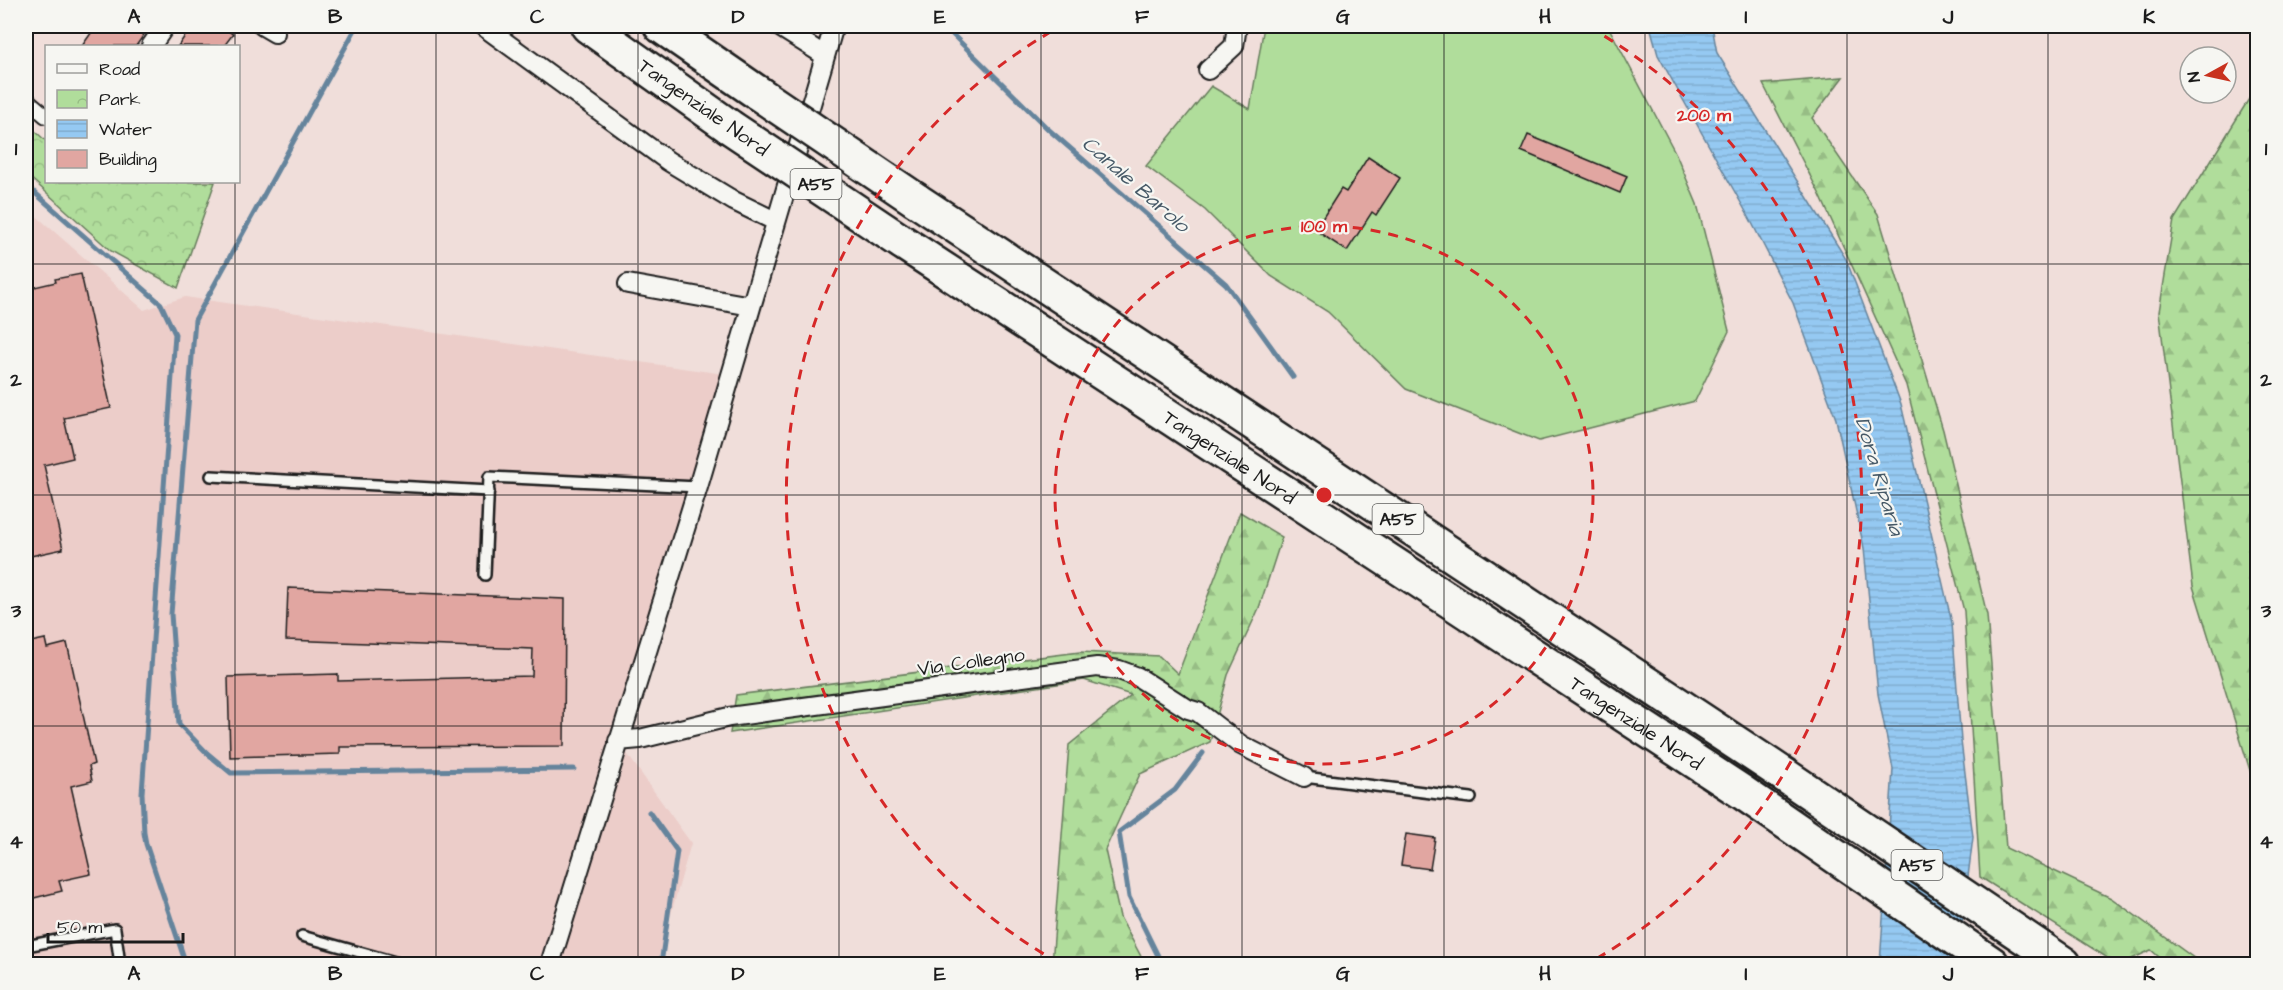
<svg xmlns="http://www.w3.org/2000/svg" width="2283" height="990" font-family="'Architects Daughter',sans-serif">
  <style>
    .built { fill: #eccdc9 }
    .forest { fill: url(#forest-firs); stroke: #667c5c; stroke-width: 1.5 }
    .park { fill: url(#park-crowns); stroke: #667c5c; stroke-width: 1.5 }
    .garden { fill: #b0dd9b; stroke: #667c5c; stroke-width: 1.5 }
    .water { fill: url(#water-rules); stroke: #65849c; stroke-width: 1.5 }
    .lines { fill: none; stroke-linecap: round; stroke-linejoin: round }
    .stream { stroke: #65849c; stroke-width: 5 }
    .building { fill: #e1a6a1; stroke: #1c1c1c; stroke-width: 1.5 }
    .service-casing { stroke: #1c1c1c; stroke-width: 14 }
    .pedestrian-casing { stroke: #1c1c1c; stroke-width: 18 }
    .minor-casing { stroke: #1c1c1c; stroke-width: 22 }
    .motorway-casing { stroke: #1c1c1c; stroke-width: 38 }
    .service { stroke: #f6f6f2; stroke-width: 9 }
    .pedestrian { stroke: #f6f6f2; stroke-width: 14 }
    .minor { stroke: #f6f6f2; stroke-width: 18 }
    .motorway { stroke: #f6f6f2; stroke-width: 33 }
    .motorway-bridge-casing { stroke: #1c1c1c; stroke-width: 38; stroke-linecap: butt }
    .motorway-bridge { stroke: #f6f6f2; stroke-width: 33 }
    .grid { fill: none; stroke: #1c1c1c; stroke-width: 1.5; stroke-opacity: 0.55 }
    .ring { fill: none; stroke: #d62828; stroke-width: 3; stroke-dasharray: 10 8 }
    .labels { text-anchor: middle; stroke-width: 4.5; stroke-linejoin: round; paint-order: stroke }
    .shield { fill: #f6f6f2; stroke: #5d5d5c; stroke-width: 1.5 }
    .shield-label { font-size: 18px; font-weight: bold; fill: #1c1c1c }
    .street-label { font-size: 20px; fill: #1c1c1c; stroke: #f6f6f2 }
    .water-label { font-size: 21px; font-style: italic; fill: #465967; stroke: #f6f6f2 }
    .centre { fill: #d62828; stroke: #f6f6f2; stroke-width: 3 }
    .ring-label { font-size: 18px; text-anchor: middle; font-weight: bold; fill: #d62828; stroke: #f6f6f2; stroke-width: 4.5; stroke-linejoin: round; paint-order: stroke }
    .neatline { fill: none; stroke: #1c1c1c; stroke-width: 2 }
    .grid-label { font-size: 20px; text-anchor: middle; font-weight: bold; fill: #1c1c1c }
  </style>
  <defs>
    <pattern id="forest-firs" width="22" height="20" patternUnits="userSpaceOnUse" patternTransform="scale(1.5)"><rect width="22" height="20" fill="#b0dd9b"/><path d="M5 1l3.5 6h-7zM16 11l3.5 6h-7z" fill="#97bd85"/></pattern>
    <pattern id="park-crowns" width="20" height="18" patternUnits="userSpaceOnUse" patternTransform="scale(1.5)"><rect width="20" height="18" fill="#b0dd9b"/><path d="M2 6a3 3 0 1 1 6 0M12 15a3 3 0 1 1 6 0" fill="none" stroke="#97bd85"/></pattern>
    <pattern id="water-rules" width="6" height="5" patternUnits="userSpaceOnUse" patternTransform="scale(1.5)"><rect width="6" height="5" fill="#95c9f2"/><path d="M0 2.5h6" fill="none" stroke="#80accf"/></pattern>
  </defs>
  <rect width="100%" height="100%" fill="#f0deda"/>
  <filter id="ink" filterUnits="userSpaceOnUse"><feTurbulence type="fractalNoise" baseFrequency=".0167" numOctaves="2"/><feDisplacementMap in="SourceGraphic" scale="12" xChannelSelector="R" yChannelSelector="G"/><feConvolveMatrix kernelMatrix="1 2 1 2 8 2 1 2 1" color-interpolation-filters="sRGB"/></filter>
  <g filter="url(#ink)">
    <!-- built -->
    <path class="built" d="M26 207 144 310 185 297 731 375 618 741 691 843 657 964H26Z"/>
    <!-- forest -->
    <path class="forest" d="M1843 77 1812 118 1878 214 1943 430 1987 615 2006 848 2111 898 2202 964H2167L2151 950 2121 964H2117L1980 877 1964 611 1906 385 1820 195 1763 84Z
      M2257 86V793L2193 586 2159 312 2174 220Z
      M1240 512 1282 537 1259 608 1228 675 1210 742 1140 774 1105 850 1120 917 1145 964H1052L1069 745 1131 695 1084 680 730 733 736 695 1080 652 1159 656 1178 674Z"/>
    <!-- park -->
    <path class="park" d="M26 123 46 141V182H215L178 288 111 251 26 174Z"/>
    <!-- garden -->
    <path class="garden" d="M1264 26H1608L1676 154 1697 204 1729 331 1695 401 1539 441 1406 389 1328 312 1271 276 1205 210 1146 166 1211 86 1250 109Z"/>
    <!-- water -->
    <path class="water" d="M1650 26H1712L1717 53 1846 259 1901 404 1952 623 1961 741 1973 837 1957 964H1880L1893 769 1878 694 1864 548 1836 419 1793 303 1750 219 1658 55Z"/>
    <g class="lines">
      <!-- stream -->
      <path class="stream" d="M357 26 195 320 171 614 179 724 207 753 231 773 574 769
        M944 26 1048 129 1226 284 1293 377
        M26 185 161 304 175 334 142 793 144 833 146 844 186 964
        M649 812 677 851 661 964
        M1162 964 1129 897 1119 832 1175 790 1203 753"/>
    </g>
    <!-- building -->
    <path class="building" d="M96 26H150L136 46H82Z
      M192 26H220L233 34 224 46H178Z
      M1528 135 1627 176 1620 193 1521 151Z
      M1368 157 1400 178 1376 215 1372 212 1347 251 1315 230 1341 189 1346 192Z
      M81 274 111 408 64 418 73 458 44 465 63 549 26 557V289L56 282 55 279Z
      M288 588 565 599 564 746 340 747V754L230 757 228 677 338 674V681L532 676 533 649 286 640Z
      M45 639 47 648 67 643 94 764 89 766 92 781 71 786 91 874 59 881 62 891 26 900V643Z
      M1406 834 1435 838 1430 869 1401 865Z"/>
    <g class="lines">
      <defs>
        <path id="service" d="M211 476 489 491
          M485 575 489 477 698 487
          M1304 777 1471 798
          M302 936 402 964
          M26 946 115 929 120 964"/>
        <path id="pedestrian" d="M26 99 46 116"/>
        <path id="minor" d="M263 26 275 33
          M483 26 668 161 734 201 775 221
          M778 26 824 55
          M151 46 165 26
          M1208 70 1234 46 1237 26
          M628 284 751 306
          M618 741 640 739 729 717 1097 667 1119 670 1138 677 1188 709 1198 712 1241 745 1304 777
          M550 964 698 487 834 26"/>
        <g id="motorway">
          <path d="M588 26 730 127"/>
          <path d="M661 26 758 93"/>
          <path d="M916 200 1771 766 2064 964"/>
          <path id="s1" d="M902 242 1742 792 1992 964"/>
        </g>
      </defs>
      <!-- service casing -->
      <use href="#service" class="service-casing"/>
      <!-- pedestrian casing -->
      <use href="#pedestrian" class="pedestrian-casing"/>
      <!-- minor casing -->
      <use href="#minor" class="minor-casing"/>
      <!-- motorway casing -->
      <use href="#motorway" class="motorway-casing"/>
      <!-- service -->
      <use href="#service" class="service"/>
      <!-- pedestrian -->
      <use href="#pedestrian" class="pedestrian"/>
      <!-- minor -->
      <use href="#minor" class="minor"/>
      <!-- motorway -->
      <use href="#motorway" class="motorway"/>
      <defs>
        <path id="motorway-bridge" d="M758 93 916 200
          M730 127 902 242"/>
      </defs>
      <!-- motorway-bridge casing -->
      <use href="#motorway-bridge" class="motorway-bridge-casing"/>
      <!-- motorway-bridge -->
      <use href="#motorway-bridge" class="motorway-bridge"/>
    </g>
  </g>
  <!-- grid -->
  <path class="grid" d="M235 26V46M436 26V964M638 26V964M839 26V964M1041 26V964M1242 26V964M1444 26V964M1645 26V964M1847 26V964M2048 26V964M235 182V964M26 264H2258M26 495H2258M26 726H2258"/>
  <!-- distance rings -->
  <g class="ring">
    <circle cx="1324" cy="495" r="269"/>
    <path d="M1059 963A538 538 0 0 1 1059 27M1589 27A538 538 0 0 1 1589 963"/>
  </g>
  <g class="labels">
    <!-- shield labels -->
    <g class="shield">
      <rect x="790.5" y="169" width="51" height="30" rx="4.5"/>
      <rect x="1372.5" y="504" width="51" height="30" rx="4.5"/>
      <rect x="1891.5" y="850" width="51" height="30" rx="4.5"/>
    </g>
    <g class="shield-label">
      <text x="816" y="190">A55</text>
      <text x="1398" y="525">A55</text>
      <text x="1917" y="871">A55</text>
    </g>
    <!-- street labels -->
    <g class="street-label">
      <text transform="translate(704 107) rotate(35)" y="7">Tangenziale Nord</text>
      <text dy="7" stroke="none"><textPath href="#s1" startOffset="392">Tangenziale Nord</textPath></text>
      <text transform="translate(971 661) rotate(-8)" y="7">Via Collegno</text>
      <text dy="7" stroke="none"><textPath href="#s1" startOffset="878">Tangenziale Nord</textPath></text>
    </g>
    <!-- water labels -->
    <g class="water-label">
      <text transform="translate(1136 184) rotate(41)" y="7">Canale Barolo</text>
      <text transform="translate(1880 476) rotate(73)" y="7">Dora Riparia</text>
    </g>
  </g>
  <circle cx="1324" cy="495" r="9" class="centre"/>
  <g class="ring-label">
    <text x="1704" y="121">200 m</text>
    <text x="1324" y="232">100 m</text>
  </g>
  <!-- margin -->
  <rect width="2283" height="990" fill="none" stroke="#f6f6f2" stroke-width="66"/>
  <!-- legend -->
  <rect x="45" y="45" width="195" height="138" fill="#f6f6f2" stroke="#9f9f9c" stroke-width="1.5"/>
  <rect x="57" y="64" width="30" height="9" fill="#f6f6f2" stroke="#9f9f9c" stroke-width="1.5"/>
  <text x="99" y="75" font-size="18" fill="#1c1c1c">Road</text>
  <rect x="57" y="90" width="30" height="18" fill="url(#park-crowns)" stroke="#9f9f9c" stroke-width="1.5"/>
  <text x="99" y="105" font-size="18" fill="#1c1c1c">Park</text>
  <rect x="57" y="120" width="30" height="18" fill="url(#water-rules)" stroke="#9f9f9c" stroke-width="1.5"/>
  <text x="99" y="135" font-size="18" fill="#1c1c1c">Water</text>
  <rect x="57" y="150" width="30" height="18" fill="#e1a6a1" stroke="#9f9f9c" stroke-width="1.5"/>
  <text x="99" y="165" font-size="18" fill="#1c1c1c">Building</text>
  <!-- north arrow -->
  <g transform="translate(2208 75) rotate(262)"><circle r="28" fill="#f6f6f2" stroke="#9f9f9c" stroke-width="1.5"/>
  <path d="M0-4.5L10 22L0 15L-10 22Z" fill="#c8321e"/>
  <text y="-9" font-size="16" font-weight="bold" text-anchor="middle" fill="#1c1c1c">N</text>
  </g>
  <!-- scale -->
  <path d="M48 933v9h135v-9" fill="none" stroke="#1c1c1c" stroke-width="3"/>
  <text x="57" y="933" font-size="18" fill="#1c1c1c" stroke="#f6f6f2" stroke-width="4.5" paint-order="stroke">50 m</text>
  <rect x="33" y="33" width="2217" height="924" class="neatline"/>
  <g class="grid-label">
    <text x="134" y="23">A</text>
    <text x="335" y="23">B</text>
    <text x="537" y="23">C</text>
    <text x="738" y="23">D</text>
    <text x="940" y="23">E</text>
    <text x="1142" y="23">F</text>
    <text x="1343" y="23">G</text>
    <text x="1545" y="23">H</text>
    <text x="1746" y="23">I</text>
    <text x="1948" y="23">J</text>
    <text x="2149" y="23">K</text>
    <text x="16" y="155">1</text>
    <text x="2266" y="155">1</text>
    <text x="16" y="386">2</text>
    <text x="2266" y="386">2</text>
    <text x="16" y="617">3</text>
    <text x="2266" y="617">3</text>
    <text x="16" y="848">4</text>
    <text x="2266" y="848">4</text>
    <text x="134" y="980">A</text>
    <text x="335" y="980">B</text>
    <text x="537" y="980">C</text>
    <text x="738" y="980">D</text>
    <text x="940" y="980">E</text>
    <text x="1142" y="980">F</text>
    <text x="1343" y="980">G</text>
    <text x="1545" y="980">H</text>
    <text x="1746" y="980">I</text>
    <text x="1948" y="980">J</text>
    <text x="2149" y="980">K</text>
  </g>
</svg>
